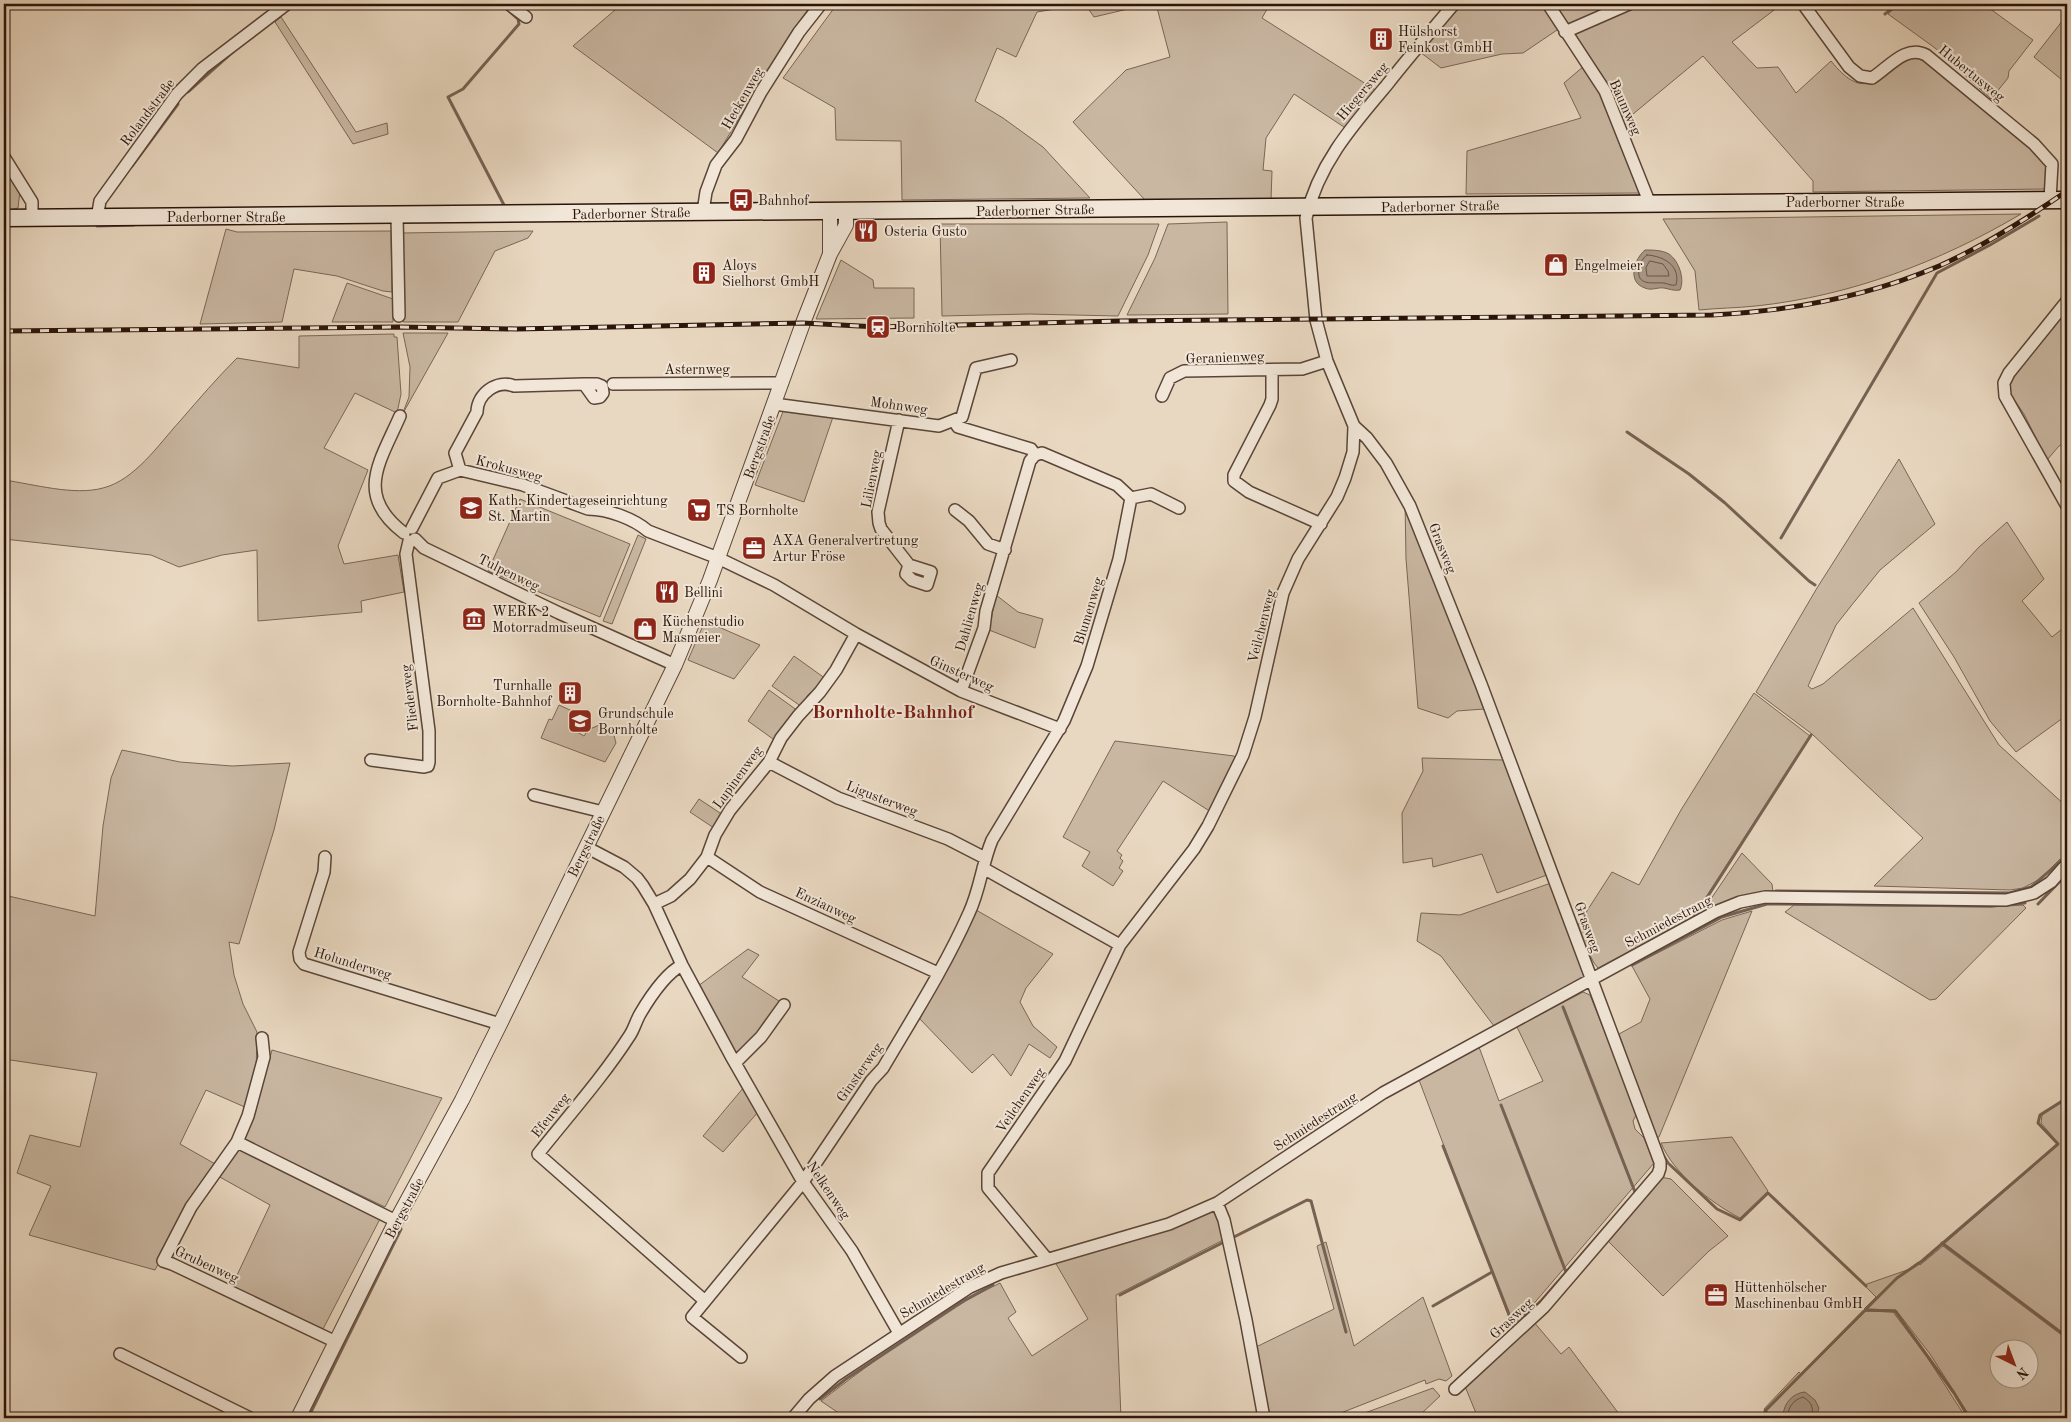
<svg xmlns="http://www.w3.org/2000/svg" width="2071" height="1422" font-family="'Old Standard TT',serif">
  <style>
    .green { fill: #c9b7a2; stroke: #7a6656; fill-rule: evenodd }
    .water { fill: #a89583; stroke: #766153 }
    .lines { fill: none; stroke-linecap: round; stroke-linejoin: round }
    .shore { stroke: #695446; stroke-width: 1 }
    .stream { stroke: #766153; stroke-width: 3 }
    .minor-casing { stroke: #5a4538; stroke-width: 14 }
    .tertiary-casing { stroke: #5a4538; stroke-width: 16 }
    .secondary-casing { stroke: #2a140a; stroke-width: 19 }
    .minor { stroke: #f1e6d7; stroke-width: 11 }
    .tertiary { stroke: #f1e6d7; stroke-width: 14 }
    .secondary { stroke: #f1e6d7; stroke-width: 16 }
    .rail-casing { stroke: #2a140a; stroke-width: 5 }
    .rail { stroke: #f1e6d7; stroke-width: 3; stroke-dasharray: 9; stroke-linecap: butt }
    .labels { text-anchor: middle; stroke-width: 4; stroke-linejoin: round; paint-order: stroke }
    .poi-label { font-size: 14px; fill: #2a140a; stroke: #f1e6d7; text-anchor: start }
    .street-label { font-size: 14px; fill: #2a140a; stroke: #f1e6d7 }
    .district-label { font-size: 19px; font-weight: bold; fill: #7a1f14; stroke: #f1e6d7 }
  </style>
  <rect width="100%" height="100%" fill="#e9d8c1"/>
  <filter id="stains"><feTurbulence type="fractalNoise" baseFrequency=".004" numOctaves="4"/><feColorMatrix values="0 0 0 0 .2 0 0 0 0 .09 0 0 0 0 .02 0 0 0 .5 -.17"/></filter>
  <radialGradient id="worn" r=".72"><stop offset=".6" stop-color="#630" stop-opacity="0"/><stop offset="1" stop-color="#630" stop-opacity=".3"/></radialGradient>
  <!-- green -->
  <path class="green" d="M622 4H812L792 31 718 153 573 46Z
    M837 4H1149L1094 17 1087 7 1073 6 1037 12 1016 57 997 48 975 101 1003 118 1043 147 1090 198 902 200 901 141 836 140 835 108 783 78Z
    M1156 4H1270L1262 18 1377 91 1344 127 1294 94 1266 138 1263 170 1272 171 1271 200H1145L1073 122 1126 70 1170 57Z
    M1460 4H1544L1560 28 1523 53 1502 54 1441 68 1420 52Z
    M1553 4H1620L1571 25 1566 24Z
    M1636 4H1782L1732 42 1757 68 1778 67 1796 93 1831 61C1862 99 1874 83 1905 58L1911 56 1922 58 2031 146 2047 164 2046 189 1813 192V181L1703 56 1621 124 1575 37 1576 30Z
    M1899 4H1993L1989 8 2033 40 2009 71 2008 78 1991 99 1935 48 1888 14Z
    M2067 15V84L2034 57Z
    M281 17 356 132 387 123 388 134 353 144 275 22Z
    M1584 66 1602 92 1640 193 1466 194 1467 151 1581 118 1564 83Z
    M4 166 20 191 18 208 6 211H4Z
    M2021 214C1940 262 1850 296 1756 306 1737 308 1718 308 1699 310L1695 271 1663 219Z
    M1227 222 1228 314 1127 315 1155 258 1168 224Z
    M940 224H1159L1148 255 1118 316 1029 314 942 316Z
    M226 229 237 232 391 231 392 292 383 291 337 276 294 269 282 322 200 324Z
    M533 231 528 238 495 251 458 322H403L401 233Z
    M841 260 873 280 874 288H914V318L816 319Z
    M347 283 393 299V322H332Z
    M2067 307V450L2061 445 2059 446 2047 460 2024 414 2009 392V385L2012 374Z
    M403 333H448L402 415 409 397 410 367Z
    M394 334V337H397L401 394 397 413 355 393 324 448 368 470 338 546 344 564 398 555 404 592 361 601 362 612 258 621 257 550 222 555 179 567 151 555 4 539V480C33 484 74 496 103 488 135 480 159 444 180 421 199 399 217 378 237 358L299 368V336Z
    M784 409 834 414 804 502 755 485Z
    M1899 459 1935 524 1880 570 1851 606 1836 625 1808 686 1812 689 1823 684 1913 608 1999 745 2067 807V855L2062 860 2060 859 2040 879 2023 888 2010 890 1874 886 1923 838 1812 734 1756 692 1817 588Z
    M520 499 630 544 600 617 488 571Z
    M1405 501 1414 521 1484 709 1457 711 1448 718 1418 708 1406 559Z
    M2007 522 2044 579 2022 601 2052 637 2067 625V715L2016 752 1990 721 1954 657 1919 603 1956 572 1978 548Z
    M638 535 646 539 612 624 603 621Z
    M996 595 1018 612 1043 619 1035 648 989 630Z
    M705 621 760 645 734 679 688 660Z
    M794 656 826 679C819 687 813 689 807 696V701L802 707 772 686Z
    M769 690 798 711 779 737 773 739 748 721Z
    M1754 693 1810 736 1693 917 1598 968 1594 963 1576 928 1612 872 1639 885 1681 810Z
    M559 705 585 717 577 732 584 736 588 730 599 725 613 732 616 743 605 762 541 738 549 719 552 720Z
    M1115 741 1234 756 1237 760 1211 812 1163 781 1117 851 1122 855 1120 858 1123 861 1119 868 1123 871 1113 886 1082 866 1090 852 1063 837Z
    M122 750 180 762 232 766 290 763 274 830 239 944 229 942 234 975 243 1004 257 1032 256 1075 247 1108 206 1090 180 1144 217 1165 189 1206 155 1270 29 1235 51 1186 17 1173 30 1135 80 1147 97 1073 4 1059V895L95 916 103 826 111 778Z
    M1422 758 1504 760 1547 875 1497 893 1482 854 1433 867 1432 858 1403 863 1402 813 1423 771Z
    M699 799 723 815 714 828 690 812Z
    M1742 853 1772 884 1773 892 1698 918Z
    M1551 883 1585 976 1494 1026 1441 956 1417 941 1421 913 1460 915Z
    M1794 905 1991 907 2023 905 2026 908 1936 999 1930 1000 1785 912Z
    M976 910 1053 954 1026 988 1020 1002 1033 1026 1057 1047 1050 1058 1029 1044 1011 1076 993 1054 972 1073 918 1017Z
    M1752 911 1659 1137 1656 1138 1619 1034 1641 1022 1650 999 1632 966 1722 920Z
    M748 949 759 955 742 977 782 1003 743 1052H737L732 1049 698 986Z
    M1583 992 1590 995 1637 1113 1633 1121 1635 1129 1644 1138 1654 1163 1513 1328 1419 1080 1479 1047 1499 1101 1543 1081 1517 1027Z
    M272 1050 442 1098 385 1207 243 1139 254 1117Z
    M744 1087 759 1111 723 1152 703 1136Z
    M2067 1099V1336L1944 1244 2059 1144 2041 1123 2042 1115Z
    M1732 1137 1768 1191 1740 1218C1711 1203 1674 1174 1661 1143Z
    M237 1148 381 1217 323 1329 231 1288 270 1205 218 1176Z
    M1660 1177 1671 1179 1728 1236 1709 1251 1663 1296 1607 1240Z
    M1212 1212 1216 1214 1225 1239 1116 1295 1121 1418H846L821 1401C876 1359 938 1313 1000 1283L1016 1312 1008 1318 1032 1356 1088 1319 1055 1262 1169 1229Z
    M1326 1242 1354 1346 1423 1297 1452 1376 1446 1381 1439 1379 1426 1384 1425 1380 1328 1418H1267L1254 1348 1334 1309 1317 1246Z
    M1943 1246 2067 1339V1418H1971L1930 1354 1896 1310 1864 1309 1876 1297 1864 1285 1910 1269 1918 1262 1920 1265ZM1998 1350H2028V1380H1998Z
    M1866 1311 1893 1312 1927 1357 1966 1418H1773L1764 1409 1799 1372 1802 1375Z
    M1533 1321 1561 1354 1569 1347 1622 1418H1478L1464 1384Z
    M1433 1388 1440 1396 1421 1414 1420 1418H1351Z"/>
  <!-- water -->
  <path class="water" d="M1645 250C1653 250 1662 250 1669 254 1679 261 1685 279 1680 290 1673 291 1670 289 1664 288 1658 287 1651 291 1645 288 1626 282 1635 258 1645 250Z
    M1805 1392 1815 1400 1819 1408 1816 1418H1785L1783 1415C1784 1403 1793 1393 1805 1392Z"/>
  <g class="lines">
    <!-- shore -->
    <path class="shore" d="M1647 255C1664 256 1681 266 1676 285 1671 286 1669 284 1664 283 1653 282 1636 287 1639 268 1641 262 1642 259 1647 255Z
      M1650 261 1663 264 1668 271 1669 276H1647L1646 268Z
      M1788 1418C1787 1408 1793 1400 1803 1397 1813 1403 1813 1408 1812 1418"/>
    <!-- stream -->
    <path class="stream" d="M501 4 518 19 519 24 463 89 448 97 505 207
      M289 9 296 4
      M1885 14 1898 4
      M188 92 234 51
      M132 166 178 104
      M97 226 134 225
      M1627 432 1689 474 1725 503 1809 581 1815 585
      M1781 538 1937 273 1990 245 2039 216
      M1776 891 2010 893 2031 887 2061 861
      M2038 904 2067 874
      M1694 918 1811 735
      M1632 965 1722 917 1767 904 1991 906 2025 903
      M1563 1007 1635 1192
      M1501 1105 1566 1272
      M1443 1146 1514 1327 1542 1300 1629 1200
      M1663 1155 1668 1163 1717 1209 1740 1220 1768 1193 1866 1286
      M1232 1238 1307 1200 1311 1201 1346 1332
      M1942 1243 2067 1337
      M1120 1295 1224 1242
      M1433 1306 1492 1272
      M1865 1310 1897 1278 1922 1261 2058 1144 2038 1123 2040 1115 2067 1098
      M820 1399 846 1379 965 1300 993 1285
      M308 1418 401 1229
      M1757 1418 1759 1417
      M1772 1418 1765 1411 1865 1310 1895 1311 1954 1393 1969 1418"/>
    <defs>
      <path id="minor" d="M509 4 526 17
        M1548 4 1605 91 1650 204
        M1803 4 1849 67 1860 76 1872 78C1888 68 1906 44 1926 55L2034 144 2052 164 2050 200
        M1565 32 1629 4
        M4 157 32 202V218
        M703 212 706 192 716 165 736 139 761 92 799 32 821 4
        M397 215 399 316
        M97 218 100 201 177 94 203 68 287 4
        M2067 301 2009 373 2004 383 2005 396 2067 506
        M1272 370V399L1270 405 1234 475V481L1249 492 1321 524
        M613 384 782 383
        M1162 396 1170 378 1184 371 1302 369 1327 361
        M774 404 939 426 962 417 976 368 1011 360
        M400 416C380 462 354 495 404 533
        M899 420 878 512 879 523 881 529 909 565 931 572 927 585 912 580 906 574 909 565
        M954 421 958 427 1031 449 1035 455
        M1354 426 1367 438 1386 463 1410 506 1481 684 1660 1162V1168L1658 1174 1544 1307 1455 1389
        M1035 455 1042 453 1117 485 1131 498 1151 494 1179 508
        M460 470 523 485 588 509C608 509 634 519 648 531L718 558 774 585 856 634 961 691 1060 729
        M955 510 969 521 988 544 1005 550
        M412 528 438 478 460 470 455 453 477 412C477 394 497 379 514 386L584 384H597L602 386 603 393 600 397 594 398 584 384
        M415 539 424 548 559 613 675 665
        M961 691 984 628 986 611 1030 461 1035 455
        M371 760 424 767 428 766 429 762V731L406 554 409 541
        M769 762 838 798 948 839 985 858
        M534 795 603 812
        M586 847 624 867 637 878 643 886 654 904 682 965 731 1056 803 1182 852 1251 899 1333
        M325 857 324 872 299 952 300 959 304 964 500 1024
        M707 857 760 892 938 973
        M983 868 1120 945
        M654 904 671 896 690 879 707 857 715 835 730 810 769 762 781 738 798 716 820 692 836 670 856 634
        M682 965C665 974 650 997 640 1014 636 1021 634 1029 630 1035 603 1077 569 1115 538 1154L705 1301
        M262 1038 264 1057 248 1116 237 1142 191 1207 163 1261 172 1264 336 1342
        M735 1063 761 1037 784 1005
        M237 1142 396 1221
        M1217 1203 1224 1220 1246 1320 1264 1418
        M1047 1259 988 1188V1173L1065 1061 1120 945 1194 849 1208 826 1243 755 1255 717 1283 593 1298 559 1337 497 1345 478 1353 452 1354 426 1327 361 1316 320 1306 218C1318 165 1352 126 1386 86 1408 58 1431 31 1454 4
        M120 1354 250 1418
        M741 1357 692 1317 803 1182 871 1081 883 1068C913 1017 945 967 969 913 980 890 982 864 992 840L1064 721 1087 666 1119 559 1131 498
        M793 1418 809 1399 835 1376 970 1287 1001 1273 1169 1224 1217 1203 1383 1093 1715 912 1740 902 1765 897 2006 900 2034 893 2051 882 2067 864"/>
      <path id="tertiary" d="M830 212V254
        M298 1418 396 1221 462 1100 500 1024 675 665 710 580 803 323 830 254 846 225V211"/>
      <path id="secondary" d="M4 218 2067 200"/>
    </defs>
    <!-- minor casing -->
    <use href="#minor" class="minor-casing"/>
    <!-- tertiary casing -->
    <use href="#tertiary" class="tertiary-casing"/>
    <!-- secondary casing -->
    <use href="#secondary" class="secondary-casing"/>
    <!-- minor -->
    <use href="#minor" class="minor"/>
    <!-- tertiary -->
    <use href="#tertiary" class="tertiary"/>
    <!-- secondary -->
    <use href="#secondary" class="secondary"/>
    <defs>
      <path id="rail" d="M4 331 399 327 517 329 803 323 878 327 1120 321 1712 315C1789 311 1867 297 1939 266 1984 246 2026 219 2067 191"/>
    </defs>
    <!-- rail casing -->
    <use href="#rail" class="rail-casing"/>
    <!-- rail -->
    <use href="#rail" class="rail"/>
  </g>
  <!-- icons -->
  <defs>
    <symbol id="building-square" viewBox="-11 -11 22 22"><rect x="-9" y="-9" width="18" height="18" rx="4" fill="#8f2418" stroke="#f1e6d7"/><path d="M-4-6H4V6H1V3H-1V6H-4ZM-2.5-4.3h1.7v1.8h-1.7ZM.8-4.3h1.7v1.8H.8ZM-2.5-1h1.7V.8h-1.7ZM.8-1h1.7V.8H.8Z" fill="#fff"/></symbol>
    <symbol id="bus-square" viewBox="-11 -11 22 22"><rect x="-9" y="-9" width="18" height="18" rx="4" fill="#8f2418" stroke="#f1e6d7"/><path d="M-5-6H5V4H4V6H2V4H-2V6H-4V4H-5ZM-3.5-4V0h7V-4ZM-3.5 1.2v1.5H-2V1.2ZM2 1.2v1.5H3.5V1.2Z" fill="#fff"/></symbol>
    <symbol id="restaurant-square" viewBox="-11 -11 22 22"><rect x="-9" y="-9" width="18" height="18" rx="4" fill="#8f2418" stroke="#f1e6d7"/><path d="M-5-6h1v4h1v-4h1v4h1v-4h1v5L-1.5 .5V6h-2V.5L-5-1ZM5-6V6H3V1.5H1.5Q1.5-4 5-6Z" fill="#fff"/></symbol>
    <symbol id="shop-square" viewBox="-11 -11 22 22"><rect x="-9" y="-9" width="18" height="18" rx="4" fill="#8f2418" stroke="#f1e6d7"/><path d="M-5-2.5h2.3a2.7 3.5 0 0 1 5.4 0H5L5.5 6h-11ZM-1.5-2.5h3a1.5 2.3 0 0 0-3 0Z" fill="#fff"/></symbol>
    <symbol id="station-square" viewBox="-11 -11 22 22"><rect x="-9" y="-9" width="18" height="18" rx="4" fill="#8f2418" stroke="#f1e6d7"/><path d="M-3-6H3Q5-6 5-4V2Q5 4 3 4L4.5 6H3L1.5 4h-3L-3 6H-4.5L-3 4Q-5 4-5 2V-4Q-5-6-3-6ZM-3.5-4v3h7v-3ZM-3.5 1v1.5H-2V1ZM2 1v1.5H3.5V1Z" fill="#fff"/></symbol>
    <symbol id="school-square" viewBox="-11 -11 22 22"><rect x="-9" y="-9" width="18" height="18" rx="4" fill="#8f2418" stroke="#f1e6d7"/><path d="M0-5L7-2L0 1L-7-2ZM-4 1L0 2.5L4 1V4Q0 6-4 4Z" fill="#fff"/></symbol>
    <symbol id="supermarket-square" viewBox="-11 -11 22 22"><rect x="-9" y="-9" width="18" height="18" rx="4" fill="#8f2418" stroke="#f1e6d7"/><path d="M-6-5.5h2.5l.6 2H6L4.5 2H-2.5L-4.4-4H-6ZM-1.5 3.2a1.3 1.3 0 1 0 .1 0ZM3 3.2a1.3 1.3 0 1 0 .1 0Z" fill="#fff"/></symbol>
    <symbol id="office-square" viewBox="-11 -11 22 22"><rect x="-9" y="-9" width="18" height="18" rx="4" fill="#8f2418" stroke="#f1e6d7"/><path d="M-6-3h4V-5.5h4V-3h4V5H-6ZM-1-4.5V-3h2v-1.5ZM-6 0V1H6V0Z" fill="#fff"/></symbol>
    <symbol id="museum-square" viewBox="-11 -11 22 22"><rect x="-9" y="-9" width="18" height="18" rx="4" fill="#8f2418" stroke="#f1e6d7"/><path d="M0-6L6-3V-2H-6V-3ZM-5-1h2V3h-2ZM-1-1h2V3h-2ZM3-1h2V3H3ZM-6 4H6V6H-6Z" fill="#fff"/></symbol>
  </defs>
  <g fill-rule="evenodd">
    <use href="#building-square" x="1367" y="25" width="28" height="28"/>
    <use href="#bus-square" x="727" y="186" width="28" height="28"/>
    <use href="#restaurant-square" x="852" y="217" width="28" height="28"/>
    <use href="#shop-square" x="1542" y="251" width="28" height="28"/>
    <use href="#building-square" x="690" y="259" width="28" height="28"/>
    <use href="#station-square" x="864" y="313" width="28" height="28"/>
    <use href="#school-square" x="457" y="494" width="28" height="28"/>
    <use href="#supermarket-square" x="685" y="496" width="28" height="28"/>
    <use href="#office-square" x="740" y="534" width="28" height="28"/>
    <use href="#restaurant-square" x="653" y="578" width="28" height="28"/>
    <use href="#museum-square" x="460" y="605" width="28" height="28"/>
    <use href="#shop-square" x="631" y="615" width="28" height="28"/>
    <use href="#building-square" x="556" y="679" width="28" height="28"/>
    <use href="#school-square" x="566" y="707" width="28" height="28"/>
    <use href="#office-square" x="1702" y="1281" width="28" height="28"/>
  </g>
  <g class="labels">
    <!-- poi labels -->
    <g class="poi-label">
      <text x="1398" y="36">Hülshorst<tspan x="1398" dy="16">Feinkost GmbH</tspan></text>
      <text x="758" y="205">Bahnhof</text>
      <text x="884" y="236">Osteria Gusto</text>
      <text x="722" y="270">Aloys<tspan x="722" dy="16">Sielhorst GmbH</tspan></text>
      <text x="1574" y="270">Engelmeier</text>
      <text x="896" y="332">Bornholte</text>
      <text x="488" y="505">Kath. Kindertageseinrichtung<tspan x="488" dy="16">St. Martin</tspan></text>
      <text x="716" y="515">TS Bornholte</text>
      <text x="772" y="545">AXA Generalvertretung<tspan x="772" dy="16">Artur Fröse</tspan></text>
      <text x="684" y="597">Bellini</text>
      <text x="492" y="616">WERK 2<tspan x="492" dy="16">Motorradmuseum</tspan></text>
      <text x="662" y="626">Küchenstudio<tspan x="662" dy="16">Masmeier</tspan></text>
      <text x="552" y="690" text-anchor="end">Turnhalle<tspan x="552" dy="16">Bornholte-Bahnhof</tspan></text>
      <text x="598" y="718">Grundschule<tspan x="598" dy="16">Bornholte</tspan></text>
      <text x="1734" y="1292">Hüttenhölscher<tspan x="1734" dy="16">Maschinenbau GmbH</tspan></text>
    </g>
    <!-- street labels -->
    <g class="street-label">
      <text transform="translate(1972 73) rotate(39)" y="5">Hubertusweg</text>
      <text transform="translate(1362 91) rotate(-50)" y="5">Hiegersweg</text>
      <text transform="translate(742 98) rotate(-60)" y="5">Heckenweg</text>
      <text transform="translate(1626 107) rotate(66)" y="5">Baumweg</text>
      <text transform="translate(147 112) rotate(-53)" y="5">Rolandstraße</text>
      <text x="1845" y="207">Paderborner Straße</text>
      <text transform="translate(1440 206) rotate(-1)" y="5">Paderborner Straße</text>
      <text transform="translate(1035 210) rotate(-1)" y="5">Paderborner Straße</text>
      <text transform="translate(631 213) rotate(-1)" y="5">Paderborner Straße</text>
      <text x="226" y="222">Paderborner Straße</text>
      <text transform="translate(1225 357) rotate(-2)" y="5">Geranienweg</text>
      <text x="697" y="374">Asternweg</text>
      <text transform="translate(899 405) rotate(8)" y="5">Mohnweg</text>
      <text transform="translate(759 447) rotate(-70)" y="5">Bergstraße</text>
      <text transform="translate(509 468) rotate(15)" y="5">Krokusweg</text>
      <text transform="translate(871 479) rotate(-79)" y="5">Lilienweg</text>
      <text transform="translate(1443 548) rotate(68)" y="5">Grasweg</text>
      <text transform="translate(509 572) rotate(26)" y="5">Tulpenweg</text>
      <text transform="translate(1088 611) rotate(-73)" y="5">Blumenweg</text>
      <text transform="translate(969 617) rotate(-74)" y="5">Dahlienweg</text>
      <text transform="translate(1261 626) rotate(-76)" y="5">Veilchenweg</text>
      <text transform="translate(962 673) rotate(24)" y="5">Ginsterweg</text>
      <text transform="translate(409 698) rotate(-97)" y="5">Fliederweg</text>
      <text transform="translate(737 777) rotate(-54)" y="5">Lupinenweg</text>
      <text transform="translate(882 798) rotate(21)" y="5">Ligusterweg</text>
      <text transform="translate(586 846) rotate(-64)" y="5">Bergstraße</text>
      <text transform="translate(826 905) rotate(25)" y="5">Enzianweg</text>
      <text transform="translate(1668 921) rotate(-28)" y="5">Schmiedestrang</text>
      <text transform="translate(1588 927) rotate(70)" y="5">Grasweg</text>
      <text transform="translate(353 963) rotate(17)" y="5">Holunderweg</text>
      <text transform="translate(859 1072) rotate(-55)" y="5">Ginsterweg</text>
      <text transform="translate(1020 1100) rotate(-56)" y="5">Veilchenweg</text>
      <text transform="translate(550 1115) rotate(-52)" y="5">Efeuweg</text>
      <text transform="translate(1315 1121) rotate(-33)" y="5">Schmiedestrang</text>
      <text transform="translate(829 1190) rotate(56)" y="5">Nelkenweg</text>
      <text transform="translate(404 1208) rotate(-62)" y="5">Bergstraße</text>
      <text transform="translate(207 1264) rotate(25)" y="5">Grubenweg</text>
      <text transform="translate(942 1290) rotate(-31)" y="5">Schmiedestrang</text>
      <text transform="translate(1511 1318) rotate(-43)" y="5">Grasweg</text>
    </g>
    <!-- district labels -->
    <g class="district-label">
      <text x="893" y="718">Bornholte-Bahnhof</text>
    </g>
  </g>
  <!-- margin -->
  <rect width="2071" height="1422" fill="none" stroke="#e9d8c1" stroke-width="20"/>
  <rect x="5" y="5" width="2061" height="1412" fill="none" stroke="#2a140a" stroke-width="2.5"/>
  <rect x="10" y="10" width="2051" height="1402" fill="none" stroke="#2a140a"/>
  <!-- north arrow -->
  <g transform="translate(2014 1364) rotate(138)"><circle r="24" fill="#f1e6d7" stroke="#a19285"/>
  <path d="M0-4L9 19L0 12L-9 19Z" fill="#8f2418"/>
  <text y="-8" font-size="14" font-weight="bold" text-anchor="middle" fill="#2a140a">N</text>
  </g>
  <rect width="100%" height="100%" filter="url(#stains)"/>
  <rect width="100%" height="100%" fill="url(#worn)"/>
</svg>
